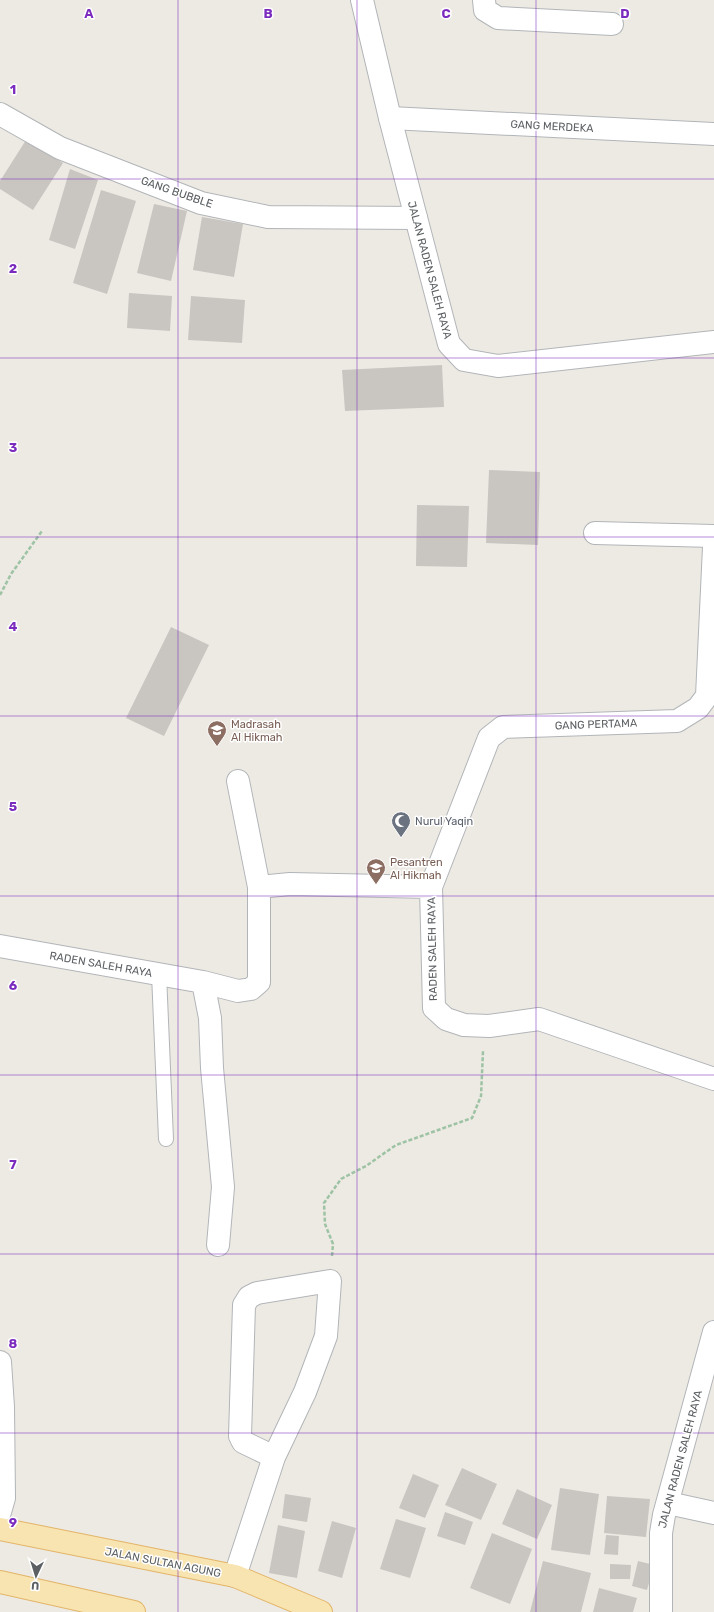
<svg xmlns="http://www.w3.org/2000/svg" width="714" height="1612" font-family="Rubik,sans-serif">
  <style>
    .building { fill: #c9c5c1 }
    .lines { fill: none; stroke-linecap: round; stroke-linejoin: round }
    .service-casing { stroke: #b2b5b8; stroke-width: 16 }
    .minor-casing { stroke: #b2b5b8; stroke-width: 24 }
    .tertiary-casing { stroke: #b2b5b8; stroke-width: 24 }
    .primary-casing { stroke: #e3b468; stroke-width: 24 }
    .path { stroke: #9dc3a4; stroke-width: 2.5; stroke-dasharray: 4 2; stroke-linecap: butt }
    .service { stroke: #fff; stroke-width: 14 }
    .minor { stroke: #fff; stroke-width: 22 }
    .tertiary { stroke: #fff; stroke-width: 22 }
    .primary { stroke: #f7e4b0; stroke-width: 22 }
    .grid { fill: none; stroke: #7b2cbf; stroke-width: 1; stroke-opacity: 0.55 }
    .labels { text-anchor: middle; stroke-width: 3; stroke-linejoin: round; paint-order: stroke }
    .street-label { font-size: 11px; fill: #5c6063; stroke: #fff }
    .education-label { font-size: 11px; fill: #785e54; stroke: #fff; text-anchor: start }
    .worship-label { font-size: 11px; fill: #5b616d; stroke: #fff; text-anchor: start }
    .grid-label { font-size: 13px; text-anchor: middle; font-weight: bold; fill: #7b2cbf; stroke: #fff; stroke-width: 3; stroke-linejoin: round; paint-order: stroke }
  </style>
  <rect width="100%" height="100%" fill="#edeae4"/>
  <!-- building -->
  <path class="building" d="M26 140 63 163 33 210 0 189V181Z
    M70 169 98 180 75 249 49 240Z
    M101 190 136 201 107 294 73 283Z
    M154 204 187 211 171 281 137 273Z
    M202 217 243 224 234 277 193 270Z
    M129 293 172 296 170 331 127 328Z
    M191 296 245 300 242 343 188 340Z
    M442 365 444 407 345 411 342 370Z
    M489 470 540 472 538 545 486 543Z
    M417 505 469 506 467 567 416 566Z
    M171 627 209 645 164 736 126 718Z
    M462 1468 497 1484 481 1520 445 1505Z
    M413 1474 439 1485 425 1518 399 1508Z
    M560 1488 599 1494 590 1555 551 1550Z
    M517 1489 552 1505 537 1539 502 1524Z
    M285 1494 311 1498 307 1522 282 1518Z
    M607 1496 650 1499 646 1537 604 1533Z
    M445 1512 473 1522 465 1545 437 1536Z
    M396 1519 426 1528 410 1578 380 1569Z
    M332 1521 356 1528 342 1578 318 1571Z
    M278 1525 305 1531 297 1578 269 1573Z
    M492 1533 532 1549 510 1604 470 1588Z
    M606 1535 619 1536 618 1555 604 1554Z
    M543 1561 591 1573 581 1612H530Z
    M638 1561 654 1565 647 1590 632 1586Z
    M610 1564 631 1565 630 1579H610Z
    M599 1588 637 1598 633 1612H593Z"/>
  <g class="lines">
    <defs>
      <path id="service" d="M159 974 166 1139"/>
      <path id="minor" d="M484 0 485 10 498 18 612 24
        M0 114 60 148 201 203 268 217 416 218
        M390 118 714 134
        M595 533 714 536
        M714 547 707 696 698 708 677 721 503 727 489 738 431 887 434 1008 446 1019 464 1025 489 1026 539 1019 714 1079
        M238 781 259 887
        M0 946 203 982 238 991 251 989 259 982V887L290 884 431 887
        M203 982 210 1018 212 1068 223 1187 218 1245
        M0 1362 3 1407 4 1498 0 1512
        M668 1503 714 1513
        M235 1576 274 1457 305 1392 326 1336 330 1281 257 1293 249 1297 244 1305 240 1436 243 1442 274 1457"/>
      <path id="tertiary" d="M362 0 390 118 449 344 464 360 498 366 714 342
        M661 1612V1533L664 1515 714 1332"/>
      <path id="primary" d="M0 1529 235 1576 321 1612
        M0 1582 134 1612"/>
    </defs>
    <!-- service casing -->
    <use href="#service" class="service-casing"/>
    <!-- minor casing -->
    <use href="#minor" class="minor-casing"/>
    <!-- tertiary casing -->
    <use href="#tertiary" class="tertiary-casing"/>
    <!-- primary casing -->
    <use href="#primary" class="primary-casing"/>
    <!-- path -->
    <path class="path" d="M0 595 11 574 42 531
      M332 1256 333 1244 325 1224 324 1203 341 1179 366 1166 396 1145 472 1118 481 1096 483 1051"/>
    <!-- service -->
    <use href="#service" class="service"/>
    <!-- minor -->
    <use href="#minor" class="minor"/>
    <!-- tertiary -->
    <use href="#tertiary" class="tertiary"/>
    <!-- primary -->
    <use href="#primary" class="primary"/>
  </g>
  <!-- grid -->
  <path class="grid" d="M178 0V1612M357 0V1612M536 0V1612M0 179H714M0 358H714M0 537H714M0 716H714M0 896H714M0 1075H714M0 1254H714M0 1433H714"/>
  <!-- icons -->
  <defs>
    <symbol id="school-pin" viewBox="-11 -11 22 30"><path d="M0 17L-7.5 6A9.5 9.5 0 1 1 7.5 6Z" fill="#8d6e63" stroke="#fff"/><path d="M0-5L7-2L0 1L-7-2ZM-4 1L0 2.5L4 1V4Q0 6-4 4Z" fill="#fff"/></symbol>
    <symbol id="mosque-pin" viewBox="-11 -11 22 30"><path d="M0 17L-7.5 6A9.5 9.5 0 1 1 7.5 6Z" fill="#6b7280" stroke="#fff"/><path d="M3.5-4.9A6 6 0 1 0 3.5 4.9A5 5 0 1 1 3.5-4.9Z" fill="#fff"/></symbol>
  </defs>
  <g fill-rule="evenodd">
    <use href="#school-pin" x="206" y="719" width="22" height="30"/>
    <use href="#mosque-pin" x="390" y="810" width="22" height="30"/>
    <use href="#school-pin" x="365" y="857" width="22" height="30"/>
  </g>
  <g class="labels">
    <!-- street labels -->
    <g class="street-label">
      <text transform="translate(552 126) rotate(3)" y="4">GANG MERDEKA</text>
      <text transform="translate(177 192) rotate(19)" y="4">GANG BUBBLE</text>
      <text transform="translate(430 270) rotate(75)" y="4">JALAN RADEN SALEH RAYA</text>
      <text transform="translate(596 724) rotate(-2)" y="4">GANG PERTAMA</text>
      <text transform="translate(432 949) rotate(-91)" y="4">RADEN SALEH RAYA</text>
      <text transform="translate(101 964) rotate(10)" y="4">RADEN SALEH RAYA</text>
      <text transform="translate(680 1459) rotate(-75)" y="4">JALAN RADEN SALEH RAYA</text>
      <text transform="translate(163 1562) rotate(11)" y="4">JALAN SULTAN AGUNG</text>
    </g>
    <!-- education labels -->
    <g class="education-label">
      <text x="231" y="728">Madrasah<tspan x="231" dy="13">Al Hikmah</tspan></text>
      <text x="390" y="866">Pesantren<tspan x="390" dy="13">Al Hikmah</tspan></text>
    </g>
    <!-- worship labels -->
    <g class="worship-label">
      <text x="415" y="825">Nurul Yaqin</text>
    </g>
  </g>
  <g class="grid-label">
    <text x="89" y="18">A</text>
    <text x="268" y="18">B</text>
    <text x="446" y="18">C</text>
    <text x="625" y="18">D</text>
    <text x="13" y="94">1</text>
    <text x="13" y="273">2</text>
    <text x="13" y="452">3</text>
    <text x="13" y="631">4</text>
    <text x="13" y="811">5</text>
    <text x="13" y="990">6</text>
    <text x="13" y="1169">7</text>
    <text x="13" y="1348">8</text>
    <text x="13" y="1527">9</text>
  </g>
  <!-- north arrow -->
  <g transform="translate(36 1576) rotate(184)" stroke="#ffffff" stroke-width="3" paint-order="stroke">
  <path d="M0-3L7 15L0 10L-7 15Z" fill="#5c6063"/>
  <text y="-6" font-size="11" font-weight="bold" text-anchor="middle" fill="#5c6063">U</text>
  </g>
</svg>
